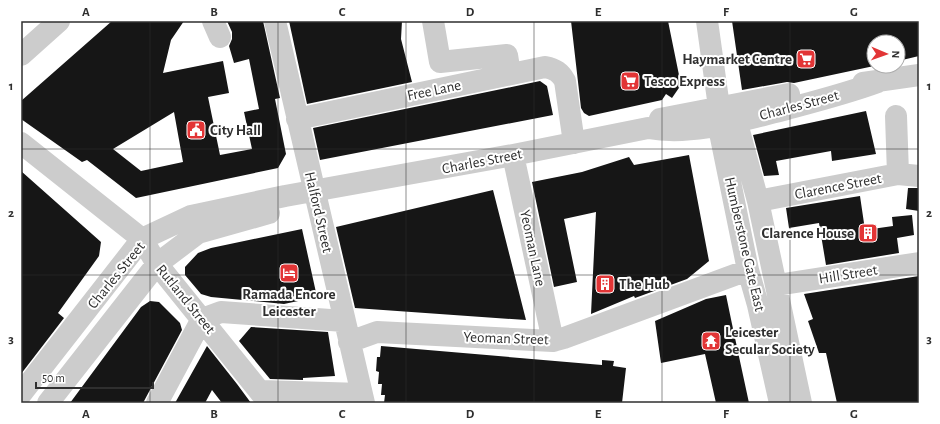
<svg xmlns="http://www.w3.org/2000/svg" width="940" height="424" font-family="'Alegreya Sans',sans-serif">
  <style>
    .building { fill: #161616; fill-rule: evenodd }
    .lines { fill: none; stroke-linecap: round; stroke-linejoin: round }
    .minor { stroke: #ccc; stroke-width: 22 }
    .grid { fill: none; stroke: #2f2f2f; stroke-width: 1; stroke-opacity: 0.55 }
    .labels { text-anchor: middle; stroke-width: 4; stroke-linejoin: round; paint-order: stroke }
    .poi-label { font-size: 15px; font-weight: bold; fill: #2f2f2f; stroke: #fff; text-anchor: start }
    .street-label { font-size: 15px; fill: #2f2f2f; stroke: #fff }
    .neatline { fill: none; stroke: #2f2f2f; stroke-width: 1.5 }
    .grid-label { font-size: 13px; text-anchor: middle; font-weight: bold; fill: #2f2f2f }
  </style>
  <rect width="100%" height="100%" fill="#fff"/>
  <!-- building -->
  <path class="building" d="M112 21H184L171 40 163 73 223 61 229 93 208 97 220 155 252 149 244 112 259 109 249 59 234 63 229 46 232 39V32L227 21H263L280 98 275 99 286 154 278 168 136 198 87 160 82 162 21 119V101ZM174 112 183 162 141 171 113 149Z
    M289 21H402L401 39 412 82 307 104Z
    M571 21H668L680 80 683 82 672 98 666 94 662 100 589 116 584 113 581 108Z
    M732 21H919V56L898 61V42H874V66L794 83 787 82 742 90Z
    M540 81 547 86 553 115 320 160 313 128Z
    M866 111 876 154 832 161 831 151 776 161 779 175 764 176 753 135Z
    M689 155 709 261 687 279 635 298 634 296 591 314 596 212 564 219 577 282 554 287 532 182 582 172 629 157 634 165Z
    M21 171 101 242 99 256 58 313 64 318 21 374Z
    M908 188H919V211L906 209Z
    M493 190 526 320 355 308 336 227Z
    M860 196 865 230 893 226 892 217 912 215 914 235 897 238 899 253 826 265 819 223 789 228 786 208Z
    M302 229 317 297 284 304 211 297 201 294 185 275V267L198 253 211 248Z
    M919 276V403H837L826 353H819L808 321 813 319 804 294Z
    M726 295 732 324 749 403H716L705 354 661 363 655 321 706 299Z
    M150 301 159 302 180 323 182 330 143 403H70L141 307Z
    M251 327 328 332 335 376 303 378V380L270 379 239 341Z
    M207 346 237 384 251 403H222L212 390 205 403H175Z
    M381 346 602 365V360L614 361 613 366 626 368 622 403H384L385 395H381L382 384H378L379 372 376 371 377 357H380Z"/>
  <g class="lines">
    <!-- minor -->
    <path class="minor" d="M213 21 220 37
      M275 21 364 403
      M433 21 440 62 507 55 510 74
      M707 21 719 107
      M21 55 59 21
      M863 83 919 75
      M732 105 758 201 801 403
      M715 108 748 270 758 305 780 403
      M896 116 898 174
      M297 119 545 67C555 69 560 72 565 81L574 143
      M660 119 789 94
      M21 143 142 239 157 264 269 403
      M513 155 553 341
      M758 201 898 174 919 176
      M777 285 919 263
      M202 319 221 312 344 321
      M349 342 377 332 553 341 564 338 748 270
      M260 391 362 394
      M21 394 142 239 191 216 285 196 513 155 648 128C694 136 742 120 787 109 817 101 848 93 878 82
      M48 403 157 264 198 233 269 213
      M157 403 202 319"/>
  </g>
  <!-- grid -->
  <path class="grid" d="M150 21V403M278 21V403M406 21V403M534 21V403M662 21V403M790 21V403M21 149H919M21 275H919"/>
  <!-- icons -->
  <defs>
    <symbol id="supermarket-square" viewBox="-11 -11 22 22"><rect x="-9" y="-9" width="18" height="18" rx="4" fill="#e23536" stroke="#fff"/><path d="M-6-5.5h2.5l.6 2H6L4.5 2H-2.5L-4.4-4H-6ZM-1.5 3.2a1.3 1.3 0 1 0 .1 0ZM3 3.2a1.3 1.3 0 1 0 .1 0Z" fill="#fff"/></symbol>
    <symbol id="civic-square" viewBox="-11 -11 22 22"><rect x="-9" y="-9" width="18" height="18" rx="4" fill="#e23536" stroke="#fff"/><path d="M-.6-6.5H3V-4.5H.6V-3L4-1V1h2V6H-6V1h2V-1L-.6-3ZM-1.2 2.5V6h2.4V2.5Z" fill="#fff"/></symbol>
    <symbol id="building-square" viewBox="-11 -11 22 22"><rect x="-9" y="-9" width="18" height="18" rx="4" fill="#e23536" stroke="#fff"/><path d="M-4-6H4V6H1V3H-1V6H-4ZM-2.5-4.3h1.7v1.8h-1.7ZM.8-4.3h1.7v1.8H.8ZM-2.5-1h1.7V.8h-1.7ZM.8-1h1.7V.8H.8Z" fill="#fff"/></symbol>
    <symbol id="hotel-square" viewBox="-11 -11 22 22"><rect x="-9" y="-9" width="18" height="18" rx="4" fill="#e23536" stroke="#fff"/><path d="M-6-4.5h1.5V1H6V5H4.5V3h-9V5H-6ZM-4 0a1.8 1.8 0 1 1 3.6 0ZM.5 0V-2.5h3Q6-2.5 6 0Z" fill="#fff"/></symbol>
    <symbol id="temple-square" viewBox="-11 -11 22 22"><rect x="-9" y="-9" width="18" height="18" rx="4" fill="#e23536" stroke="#fff"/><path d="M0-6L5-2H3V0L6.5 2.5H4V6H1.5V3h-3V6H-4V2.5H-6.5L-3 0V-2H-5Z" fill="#fff"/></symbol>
  </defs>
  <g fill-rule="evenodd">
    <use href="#supermarket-square" x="795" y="48" width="22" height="22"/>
    <use href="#supermarket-square" x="619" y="70" width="22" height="22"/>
    <use href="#civic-square" x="185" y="119" width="22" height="22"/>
    <use href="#building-square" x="857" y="222" width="22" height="22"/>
    <use href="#hotel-square" x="278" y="262" width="22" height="22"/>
    <use href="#building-square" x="594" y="273" width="22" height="22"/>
    <use href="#temple-square" x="700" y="330" width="22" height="22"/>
  </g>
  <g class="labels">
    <!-- poi labels -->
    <g class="poi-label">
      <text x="792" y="64" text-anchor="end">Haymarket Centre</text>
      <text x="644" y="86">Tesco Express</text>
      <text x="210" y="135">City Hall</text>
      <text x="854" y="238" text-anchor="end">Clarence House</text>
      <text x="619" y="289">The Hub</text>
      <text x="289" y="299" text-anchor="middle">Ramada Encore<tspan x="289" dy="17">Leicester</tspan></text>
      <text x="725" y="337">Leicester<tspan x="725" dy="17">Secular Society</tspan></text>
    </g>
    <!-- street labels -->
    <g class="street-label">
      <text transform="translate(434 90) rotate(-12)" y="5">Free Lane</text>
      <text transform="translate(799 105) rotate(-15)" y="5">Charles Street</text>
      <text transform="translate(482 161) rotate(-11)" y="5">Charles Street</text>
      <text transform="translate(838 186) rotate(-11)" y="5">Clarence Street</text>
      <text transform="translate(319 212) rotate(77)" y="5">Halford Street</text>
      <text transform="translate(745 244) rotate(77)" y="5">Humberstone Gate East</text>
      <text transform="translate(533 248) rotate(78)" y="5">Yeoman Lane</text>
      <text transform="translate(848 274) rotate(-9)" y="5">Hill Street</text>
      <text transform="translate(116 275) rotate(-51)" y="5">Charles Street</text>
      <text transform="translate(186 299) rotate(51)" y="5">Rutland Street</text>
      <text transform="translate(506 338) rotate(2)" y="5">Yeoman Street</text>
    </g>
  </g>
  <!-- border -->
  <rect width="940" height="424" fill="none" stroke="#ffffff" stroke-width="44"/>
  <!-- north arrow -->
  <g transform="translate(886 54) rotate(92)"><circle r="19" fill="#ffffff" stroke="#acacac"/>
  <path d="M0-3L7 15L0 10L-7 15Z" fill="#e23536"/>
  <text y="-6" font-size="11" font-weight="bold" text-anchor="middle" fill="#2f2f2f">N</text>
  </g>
  <!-- scale -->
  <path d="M36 382v6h117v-6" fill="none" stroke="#2f2f2f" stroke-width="2"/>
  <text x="42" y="382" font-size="12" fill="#2f2f2f" stroke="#ffffff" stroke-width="3" paint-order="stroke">50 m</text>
  <rect x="22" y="22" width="896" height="380" class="neatline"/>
  <g class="grid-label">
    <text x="86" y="16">A</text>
    <text x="214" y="16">B</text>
    <text x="342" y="16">C</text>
    <text x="470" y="16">D</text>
    <text x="598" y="16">E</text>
    <text x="726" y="16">F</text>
    <text x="854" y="16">G</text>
    <text x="11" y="90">1</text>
    <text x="929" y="90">1</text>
    <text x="11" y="217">2</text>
    <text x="929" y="217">2</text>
    <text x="11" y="343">3</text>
    <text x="929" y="343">3</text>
    <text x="86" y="418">A</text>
    <text x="214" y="418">B</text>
    <text x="342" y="418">C</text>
    <text x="470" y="418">D</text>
    <text x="598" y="418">E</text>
    <text x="726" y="418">F</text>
    <text x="854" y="418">G</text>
  </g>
</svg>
